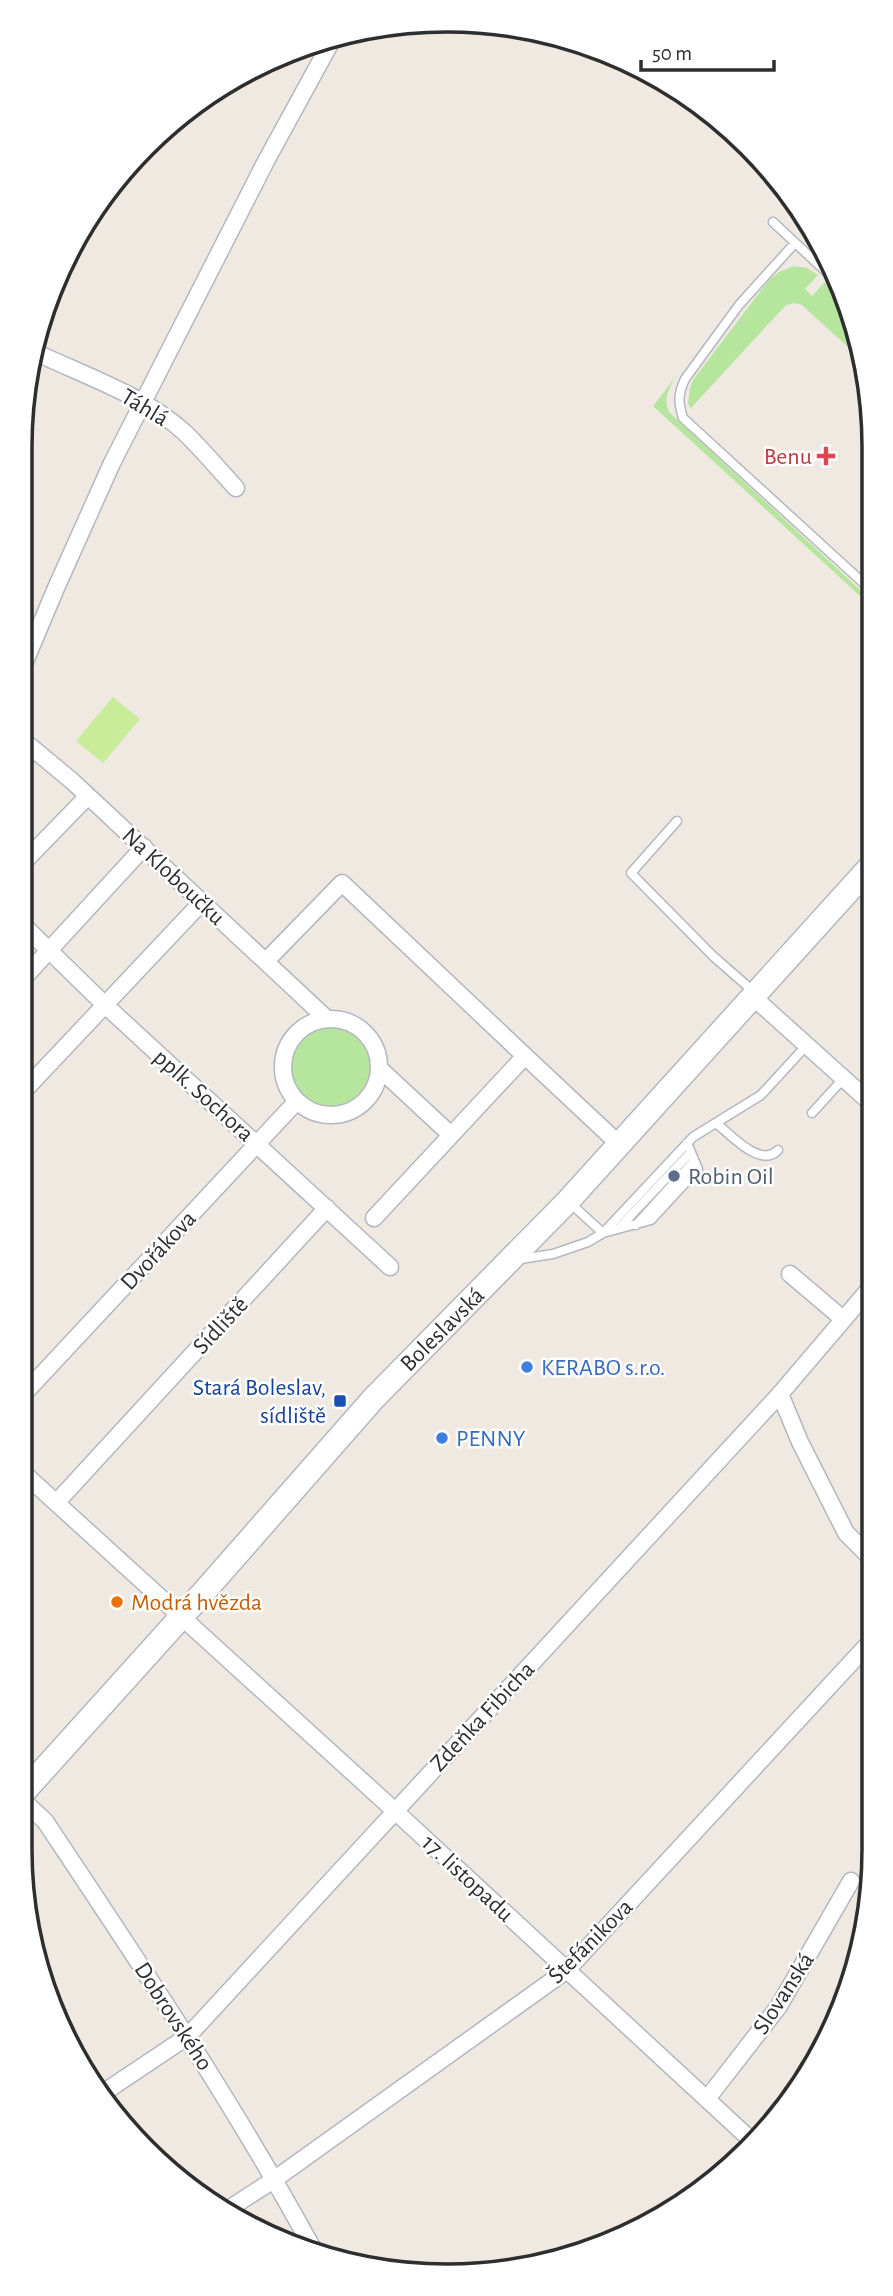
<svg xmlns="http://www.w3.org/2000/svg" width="893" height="2296" font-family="'Alegreya Sans',sans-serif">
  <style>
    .green { fill: #b6e59e }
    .pitch { fill: #c9ec9a }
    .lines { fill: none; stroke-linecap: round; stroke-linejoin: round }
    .lane-casing { stroke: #b4b7c1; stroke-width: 11 }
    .street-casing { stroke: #b4b7c1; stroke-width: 19 }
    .secondary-casing { stroke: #b4b7c1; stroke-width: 26 }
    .lane { stroke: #fff; stroke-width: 8 }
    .street { stroke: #fff; stroke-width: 16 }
    .secondary { stroke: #fff; stroke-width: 23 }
    .health-dot { fill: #e0444e; stroke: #fff; stroke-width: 2.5 }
    .service-dot { fill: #5c6f8a; stroke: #fff; stroke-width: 2.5 }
    .shop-dot { fill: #3f7fe0; stroke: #fff; stroke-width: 2.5 }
    .transit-dot { fill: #1a4fb4; stroke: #fff; stroke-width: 2.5 }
    .food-dot { fill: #e8710a; stroke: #fff; stroke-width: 2.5 }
    .labels { text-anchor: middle; stroke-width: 5; stroke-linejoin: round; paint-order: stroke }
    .street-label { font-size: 24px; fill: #2e2e2e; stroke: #fff }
    .health-label { font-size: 24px; fill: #be3a42; stroke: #fff; text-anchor: end }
    .service-label { font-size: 24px; fill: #4e5e75; stroke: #fff; text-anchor: start }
    .shop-label { font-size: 24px; fill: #366cbe; stroke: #fff; text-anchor: start }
    .transit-label { font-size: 24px; fill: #164399; stroke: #fff; text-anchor: end }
    .food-label { font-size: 24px; fill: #c56008; stroke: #fff; text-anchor: start }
    .rim { fill: none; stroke: #2e2e2e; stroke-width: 3.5 }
  </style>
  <rect width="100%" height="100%" fill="#efe9e1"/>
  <!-- green -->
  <path class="green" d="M794 266 807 268 818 275 805 289 812 296 825 282 842 298 861 359 802 305 795 303 786 305 691 408 688 404 690 388 693 380 769 280 779 272Z
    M695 352C683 369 659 391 669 412L871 600V606L653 406Z
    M291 1067a40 40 0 1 1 80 0a40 40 0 1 1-80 0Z"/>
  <!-- pitch -->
  <path class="pitch" d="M113 697 140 719 103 763 76 741Z"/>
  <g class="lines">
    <defs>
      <path id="lane" d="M773 222 837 282
        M795 243 739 305 685 379C678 394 678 402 683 418L871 590
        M677 821 631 873 714 957 753 991
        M812 1113 843 1079
        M716 1123C730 1134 761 1169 778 1150
        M570 1203 603 1233 693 1137 761 1095 806 1046
        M636 1225 694 1161
        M619 1228 690 1153
        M520 1259 553 1254 588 1242 603 1233 651 1220 698 1169 687 1143"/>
      <path id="street" d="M35 352C83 375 145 396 184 432 202 449 219 470 236 488
        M19 676 56 588 112 463 266 161 330 44
        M19 737 72 781 327 1019
        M19 867 88 796
        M19 921 105 1005 390 1267
        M266 961 342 883 525 1056
        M19 983 144 847
        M752 996 872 1104
        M283 1067a48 48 0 1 1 96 0a48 48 0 1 1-96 0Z
        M380 1069 451 1135
        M19 1096 202 902
        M374 1218 525 1056 620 1145
        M790 1274 843 1319
        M780 1394 800 1442 846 1533 873 1560
        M19 1399 297 1101
        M19 1469 395 1811 752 2141
        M56 1503 327 1208
        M19 1797 45 1821C138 1961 231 2099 312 2247
        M103 2093 188 2036 780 1394 872 1286
        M707 2099 779 2006 851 1881
        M224 2212 275 2179 567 1970 873 1639"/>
      <path id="secondary" d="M19 1797 202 1594 374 1398 568 1201 871 866"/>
    </defs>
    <!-- lane casing -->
    <use href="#lane" class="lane-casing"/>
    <!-- street casing -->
    <use href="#street" class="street-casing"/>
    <!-- secondary casing -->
    <use href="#secondary" class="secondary-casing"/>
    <!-- lane -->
    <use href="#lane" class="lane"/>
    <!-- street -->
    <use href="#street" class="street"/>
    <!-- secondary -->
    <use href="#secondary" class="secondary"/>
  </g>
  <!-- markers -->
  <path class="health-dot" d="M822.5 445.5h7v7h7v7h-7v7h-7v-7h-7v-7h7z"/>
  <circle class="service-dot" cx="674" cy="1176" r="7"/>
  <g class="shop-dot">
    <circle cx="527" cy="1367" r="7"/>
    <circle cx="442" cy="1438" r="7"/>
  </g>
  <rect class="transit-dot" x="333" y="1394" width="14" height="14" rx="3.5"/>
  <circle class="food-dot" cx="117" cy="1602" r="7"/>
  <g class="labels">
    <!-- street labels -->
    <g class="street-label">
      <text transform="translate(145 407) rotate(31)" y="8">Táhlá</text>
      <text transform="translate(174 876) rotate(43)" y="8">Na Kloboučku</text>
      <text transform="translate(204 1095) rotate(42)" y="8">pplk. Sochora</text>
      <text transform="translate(158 1250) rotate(-47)" y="8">Dvořákova</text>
      <text transform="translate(220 1325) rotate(-47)" y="8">Sídliště</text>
      <text transform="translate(442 1329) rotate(-45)" y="8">Boleslavská</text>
      <text transform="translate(482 1716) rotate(-47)" y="8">Zdeňka Fibicha</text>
      <text transform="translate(468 1878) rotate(43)" y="8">17. listopadu</text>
      <text transform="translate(590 1941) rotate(-45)" y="8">Štefánikova</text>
      <text transform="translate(783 1993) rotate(-57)" y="8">Slovanská</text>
      <text transform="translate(174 2016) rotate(57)" y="8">Dobrovského</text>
    </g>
    <!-- health labels -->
    <g class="health-label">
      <text x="812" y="464">Benu</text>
    </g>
    <!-- service labels -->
    <g class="service-label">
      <text x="688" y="1184">Robin Oil</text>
    </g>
    <!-- shop labels -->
    <g class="shop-label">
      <text x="541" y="1375">KERABO s.r.o.</text>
      <text x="456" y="1446">PENNY</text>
    </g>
    <!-- transit labels -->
    <g class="transit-label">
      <text x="326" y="1395">Stará Boleslav,<tspan x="326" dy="28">sídliště</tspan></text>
    </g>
    <!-- food labels -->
    <g class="food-label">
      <text x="131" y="1610">Modrá hvězda</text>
    </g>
  </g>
  <!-- crop -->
  <path d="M0 0H893V2296H0ZM447 32H447A415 415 0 0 1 862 447V1849A415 415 0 0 1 447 2264H447A415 415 0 0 1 32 1849V447A415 415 0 0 1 447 32Z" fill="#fff" fill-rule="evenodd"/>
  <path class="rim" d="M447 32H447A415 415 0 0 1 862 447V1849A415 415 0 0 1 447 2264H447A415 415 0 0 1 32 1849V447A415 415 0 0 1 447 32Z"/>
  <!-- scale -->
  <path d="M641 60v10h133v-10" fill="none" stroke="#2e2e2e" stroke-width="3.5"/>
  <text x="652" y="60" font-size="21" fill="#2e2e2e" stroke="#ffffff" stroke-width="5" paint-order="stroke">50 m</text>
</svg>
